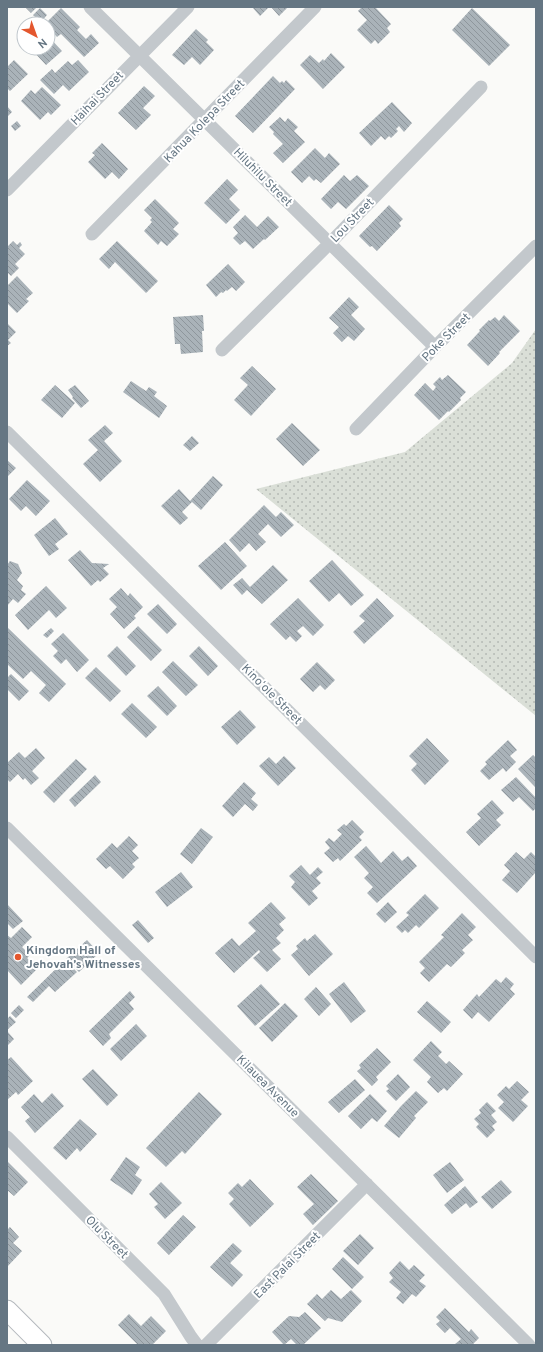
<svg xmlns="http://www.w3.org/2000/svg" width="543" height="1352" font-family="Overpass,sans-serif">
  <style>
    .grass { fill: url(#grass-dots) }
    .building { fill: url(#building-back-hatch) }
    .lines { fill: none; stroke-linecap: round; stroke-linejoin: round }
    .highway-casing { stroke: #b4b9bd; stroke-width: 21 }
    .minor { stroke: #c3c8cc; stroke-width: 13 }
    .highway { stroke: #fff; stroke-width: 19 }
    .poi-dot { fill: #e4572e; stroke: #fff; stroke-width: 1.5 }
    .labels { text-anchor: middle; stroke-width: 4; stroke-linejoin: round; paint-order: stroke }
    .street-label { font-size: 12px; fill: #657683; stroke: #fff }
    .poi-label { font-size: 12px; font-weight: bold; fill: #657683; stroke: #fff; text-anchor: start }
  </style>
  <defs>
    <pattern id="grass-dots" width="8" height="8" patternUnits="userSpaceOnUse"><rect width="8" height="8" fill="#dadfd7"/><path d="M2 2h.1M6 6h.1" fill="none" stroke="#b4b9b4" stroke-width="1.8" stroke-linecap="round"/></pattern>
    <pattern id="building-back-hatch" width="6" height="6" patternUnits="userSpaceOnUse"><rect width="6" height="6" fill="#aab3b9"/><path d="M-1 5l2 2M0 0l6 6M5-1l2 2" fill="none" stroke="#8e969c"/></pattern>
  </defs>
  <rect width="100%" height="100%" fill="#fafaf8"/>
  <!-- grass -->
  <path class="grass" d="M536 329V716L256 489 405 452 512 363Z"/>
  <!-- building -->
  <path class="building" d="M25 7H37L31 13Z
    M252 7H269L260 16Z
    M271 7H288L279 16Z
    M362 7H375L391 24 387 28 390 32 378 44 375 40 371 44 357 30 367 20 358 11Z
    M40 8 47 15 41 22 33 15Z
    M61 8 80 27 77 30 86 39 91 34 99 43 84 57 61 34 57 37 48 27V24H45Z
    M472 8 510 45 489 66 452 30Z
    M196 29 208 40 206 42 214 50 200 65 192 57 184 65 172 55Z
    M48 36 62 51 46 65 32 50 35 48H48Z
    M331 53 345 67 323 89 300 65 310 55 319 63 323 59 324 61Z
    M14 60 28 74 10 91 7 88V65L8 66Z
    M78 60 89 72 69 91 63 85 54 94 40 80 52 69 55 73 68 61 72 65Z
    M273 76 280 83 282 81 284 83 286 80 295 89 253 133 235 116Z
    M144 86 155 96 143 108 151 115 136 130 118 113Z
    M42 87 61 105 51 115 48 112 40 120 21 101 31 90 35 94Z
    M392 102 412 123 404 132 399 126 396 129 398 131 391 138 389 136 385 140 381 136 371 146 359 133Z
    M7 106 12 112 7 117Z
    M280 117 285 122 288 118 298 127 294 131 305 142 283 163 273 153 283 144 273 134 274 132 269 127Z
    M17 121 21 126 15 131 11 126Z
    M102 143 128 169 119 179 112 172 105 179 88 162 95 155 92 153Z
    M315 148 325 158 329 153 340 164 321 183 316 179 314 181 309 176 302 183 291 172Z
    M344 175 350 181 357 175 369 186 346 209 338 202 331 209 321 199Z
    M227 179 238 190 229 199 240 210 226 224 204 203Z
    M155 199 179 223 173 229 179 234 167 246 161 241 158 245 144 231 152 222 150 220 152 218 144 210Z
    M389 205 403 219 399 223 401 226 377 251 372 246 370 247 359 236Z
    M245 215 257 227 268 216 279 227 265 240 264 239 253 249 245 241 240 245 233 238 238 233 233 227Z
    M13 241 17 245 20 242 22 245 19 248 25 254 15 264 19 268 11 276 7 272V247Z
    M117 241 158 281 146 293 115 262 109 269 99 259Z
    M228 264 245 282 236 291 232 287 227 291 226 290 223 293 221 292 216 297 206 285Z
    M17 276 33 293 26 299 29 301 17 313 7 303V286Z
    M349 297 359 307 351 315 365 329 354 341 348 336 342 342 333 333 339 327 329 318Z
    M203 315 204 331H202L203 352 181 354 180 344H175L173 317Z
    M504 315 520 331 499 352 500 353 488 366 467 345 480 331 479 330 489 320 490 321 495 317 499 321Z
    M7 323 16 332 8 340 11 343 7 346Z
    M252 366 276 389 251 416 234 400 248 385 240 378Z
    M448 375 466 392 460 398 461 400 449 412 448 411 439 420 414 395 425 383 433 391 436 387 433 384 440 377 442 380Z
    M131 381 146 391 149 387 157 392 154 396 167 406 159 418 123 392Z
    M55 385 75 403 62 418 41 400Z
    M75 385 89 401 81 408 72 398 73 397 68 390Z
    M292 423 320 450 303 466 276 439Z
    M105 425 113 433 104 441 122 461 100 482 83 464 98 450 88 440Z
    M192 436 199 443 190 451 183 445Z
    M7 460 16 468 7 477Z
    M213 476 223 485 201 510 192 502 182 512 188 518 180 525 161 506 179 489 190 501Z
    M27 480 50 501 36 516 26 506 21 511 9 499Z
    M264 505 276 517 281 512 294 525 281 537 268 524 258 534 266 542 256 551 249 543 240 552 229 540Z
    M55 518 68 534 55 544 59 549 49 556 34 535Z
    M225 542 247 566 221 590 198 566Z
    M80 550 92 563 109 564 103 568 109 574 100 582 98 580 91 586 68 560Z
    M332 560 364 595 351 606 339 593 329 602 309 581Z
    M10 561 18 564 22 573 17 580 23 586 21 590 26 594 18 603 13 599 7 606V565Z
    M273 565 288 580 262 604 247 590 242 595 233 585 242 578 250 587Z
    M46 586 67 608 56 618 49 610 28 630 15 615Z
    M121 588 128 596 130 593 143 607 134 616 136 618 124 629 110 614 117 607 109 599Z
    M298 598 324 625 313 636 303 626 297 631 302 636 296 642 290 636 286 640 270 624Z
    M377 598 394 616 364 644 353 632 365 621 359 616Z
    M158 604 177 624 167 634 147 614Z
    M138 626 162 650 151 661 127 637Z
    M7 627 66 684 49 702 39 693 46 685 31 671 23 679 7 664Z
    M51 628 54 631 47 638 43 635Z
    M63 633 89 660 77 672 66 659 61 664 53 656 58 651 51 644Z
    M117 646 136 666 126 676 107 656Z
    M199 646 218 666 208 676 189 656Z
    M173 661 198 685 186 696 162 672Z
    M317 662 335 680 325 690 320 685 313 692 300 679Z
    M96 667 121 691 110 702 85 678Z
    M11 674 29 691 19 701 7 689V678Z
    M158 686 177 706 167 716 147 696Z
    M132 703 157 727 146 738 121 714Z
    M240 710 256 727 237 745 221 727Z
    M427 738 449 761 425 785 411 770 417 764 409 756Z
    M508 740 517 750 510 756 516 762 506 772 503 768 489 780 480 771 487 764 485 762Z
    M36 748 45 758 32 771 39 778 31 785 25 778 23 780 18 774 10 782 7 779V763L19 752 25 758Z
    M533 755 536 758V788L518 769Z
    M284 756 296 768 278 786 259 766 269 757 276 764Z
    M76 759 87 769 54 803 43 792Z
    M95 775 101 782 75 807 69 800Z
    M516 777 536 798V808L533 811 519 797 513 802 501 790Z
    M244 782 256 793 251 799 258 805 253 811 245 804 233 817 222 806Z
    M492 800 504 813 496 820 501 825 479 846 466 832 481 818 477 814Z
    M352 820 364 832 359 837 362 840 340 861 338 858 333 862 324 853 330 848 325 842 329 838 334 842 342 834 337 830 344 824 346 826Z
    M201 828 213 837 192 864 180 854Z
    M129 836 138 845 132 851 139 858 132 864 135 867 123 879 110 866 106 869 96 859 112 843 117 848Z
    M366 846 381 863 393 851 402 861 408 856 417 866 377 903 367 893 373 887 364 878 369 873 354 857Z
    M516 852 524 859 531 852 536 857V872L517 893 502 880 510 871 504 865Z
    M301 865 310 875 318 867 323 872 316 878 321 883 312 891 318 898 309 906 291 887 295 882 289 876Z
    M181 872 193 887 167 907 155 892Z
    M425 894 439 908 419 928 416 925 408 933 405 930 402 933 396 927 409 915 406 913Z
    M271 902 286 918 279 924 284 930 276 938 281 943 272 950 281 959 267 972 253 958 260 952 259 950 234 973 215 953 232 938 239 946 256 931 248 923Z
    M388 902 397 912 385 923 376 914Z
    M7 904 23 921 13 929 7 923Z
    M462 913 476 927 468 935 473 940 462 950 465 953 451 967 447 964 429 982 420 973 425 968 419 962 444 937 441 935Z
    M138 920 154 938 148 943 132 925Z
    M22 927 32 937 22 947 30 955 27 958 38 968 21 985 7 970V935L11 938Z
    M315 934 333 954 309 976 291 955 298 949 296 946 305 938 307 941Z
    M87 940 99 953 79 972 66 959Z
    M65 960 77 972 55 992 49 986 33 1002 27 997Z
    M506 977 514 984 510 989 515 994 489 1022 478 1012 472 1019 463 1010 477 994 479 997 496 979 501 983Z
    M344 982 366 1011 351 1023 329 994Z
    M261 984 280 1004 255 1026 237 1006Z
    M316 987 331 1004 319 1016 304 999Z
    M130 991 135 997 129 1003 134 1009 109 1034 111 1038 103 1046 89 1031Z
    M427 1001 451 1022 441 1033 417 1012Z
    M285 1003 298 1016 272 1042 259 1028Z
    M19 1005 24 1010 16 1018 11 1013Z
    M10 1016 16 1022 7 1030V1019Z
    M136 1024 147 1036 121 1061 110 1049Z
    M7 1031 14 1039 7 1046Z
    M431 1041 442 1052 438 1056 446 1064 449 1061 463 1074 447 1091 444 1088 438 1093 427 1082 431 1077 413 1060Z
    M377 1048 391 1062 376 1077 378 1080 372 1086 357 1071 361 1068 359 1065Z
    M11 1057 33 1081 18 1095 16 1092 7 1100V1060Z
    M93 1069 118 1095 107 1106 82 1079Z
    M398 1074 410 1087 396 1101 386 1091 389 1089 386 1086Z
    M355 1079 365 1090 339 1113 328 1102Z
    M517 1081 529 1092 521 1100 528 1106 513 1122 498 1108 504 1102 497 1095 506 1086 509 1089Z
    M416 1091 428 1102 414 1116 416 1118 399 1138 384 1126 401 1106Z
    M199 1092 222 1114 185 1154 182 1151 166 1167 146 1148Z
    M52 1093 64 1106 35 1133 25 1121 30 1117 21 1107 34 1094 42 1103Z
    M370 1094 387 1111 377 1122 372 1118 361 1129 348 1116Z
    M487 1102 496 1111 491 1115 497 1122 492 1126 495 1130 487 1138 476 1127 479 1124 474 1119 481 1113 479 1110Z
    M80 1119 97 1134 80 1152 77 1148 66 1160 53 1148Z
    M126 1157 140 1167 135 1175 142 1180 132 1195 110 1180Z
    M7 1161 28 1182 14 1196 7 1190Z
    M450 1162 464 1180 447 1193 433 1175Z
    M311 1174 338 1201 313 1225 303 1214 314 1204 297 1187Z
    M250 1179 274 1204 250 1227 229 1204 234 1199 228 1193 238 1183 242 1187Z
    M501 1180 512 1192 492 1209 481 1197Z
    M161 1182 182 1203 165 1219 154 1207 158 1204 149 1194Z
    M465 1186 478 1202 470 1208 466 1203 452 1214 444 1205Z
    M183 1215 196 1227 169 1255 157 1243Z
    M10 1227 19 1237 13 1243 22 1251 7 1267V1230Z
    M360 1234 374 1248 358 1265 343 1251Z
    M233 1243 242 1251 230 1263 243 1275 232 1287 210 1267Z
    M343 1257 364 1277 352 1289 332 1269Z
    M400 1261 409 1270 414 1265 425 1275 419 1281 426 1286 416 1297 412 1294 403 1304 396 1298 401 1292 389 1282 393 1278 389 1273Z
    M331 1290 341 1299 351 1290 362 1301 342 1322 328 1318 325 1321 307 1304 317 1294 322 1299Z
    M445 1308 469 1332 471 1329 479 1338 472 1345H454L461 1339 450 1328 445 1333 436 1324 440 1321 436 1317Z
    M305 1312 321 1328 303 1345H297L291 1339 284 1345 272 1332 289 1316 299 1317Z
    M129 1314 141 1326 151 1316 166 1331 152 1345H138L118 1325Z"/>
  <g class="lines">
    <defs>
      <path id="highway" d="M7 1310 42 1345"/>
    </defs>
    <!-- highway casing -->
    <use href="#highway" class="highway-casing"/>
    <!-- minor -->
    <path class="minor" d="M90 7 435 347
      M7 190 188 7
      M92 234 315 7
      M222 350 330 243 481 87
      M356 429 435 347 536 246
      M7 432 536 957
      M7 828 529 1345
      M7 1137 164 1294 191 1337 197 1345
      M206 1345 367 1184"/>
    <!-- highway -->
    <use href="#highway" class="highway"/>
  </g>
  <!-- markers -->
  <circle class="poi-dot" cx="18" cy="957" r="4"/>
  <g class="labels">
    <!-- street labels -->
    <g class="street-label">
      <text transform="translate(97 98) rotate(-46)" y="4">Haihai Street</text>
      <text transform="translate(204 121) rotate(-46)" y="4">Kahua Kolepa Street</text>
      <text transform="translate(263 177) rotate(45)" y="4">Hiluhilu Street</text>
      <text transform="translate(352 220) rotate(-46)" y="4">Lou Street</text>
      <text transform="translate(446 337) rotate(-45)" y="4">Poke Street</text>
      <text transform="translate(272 694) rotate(45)" y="4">Kinoʻole Street</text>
      <text transform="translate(268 1086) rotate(45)" y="4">Kilauea Avenue</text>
      <text transform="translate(107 1237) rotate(45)" y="4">Olu Street</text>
      <text transform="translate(287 1265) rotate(-45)" y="4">East Palai Street</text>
    </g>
    <!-- poi labels -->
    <g class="poi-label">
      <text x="26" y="954">Kingdom Hall of<tspan x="26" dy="14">Jehovah’s Witnesses</tspan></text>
    </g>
  </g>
  <!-- border -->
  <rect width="543" height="1352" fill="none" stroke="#657683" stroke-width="16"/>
  <!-- north arrow -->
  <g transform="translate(36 36) rotate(139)"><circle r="19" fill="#ffffff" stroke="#c1c8cd"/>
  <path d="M0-3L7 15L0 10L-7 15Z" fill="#e4572e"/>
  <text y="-6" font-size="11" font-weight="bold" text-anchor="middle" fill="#657683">N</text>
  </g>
</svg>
